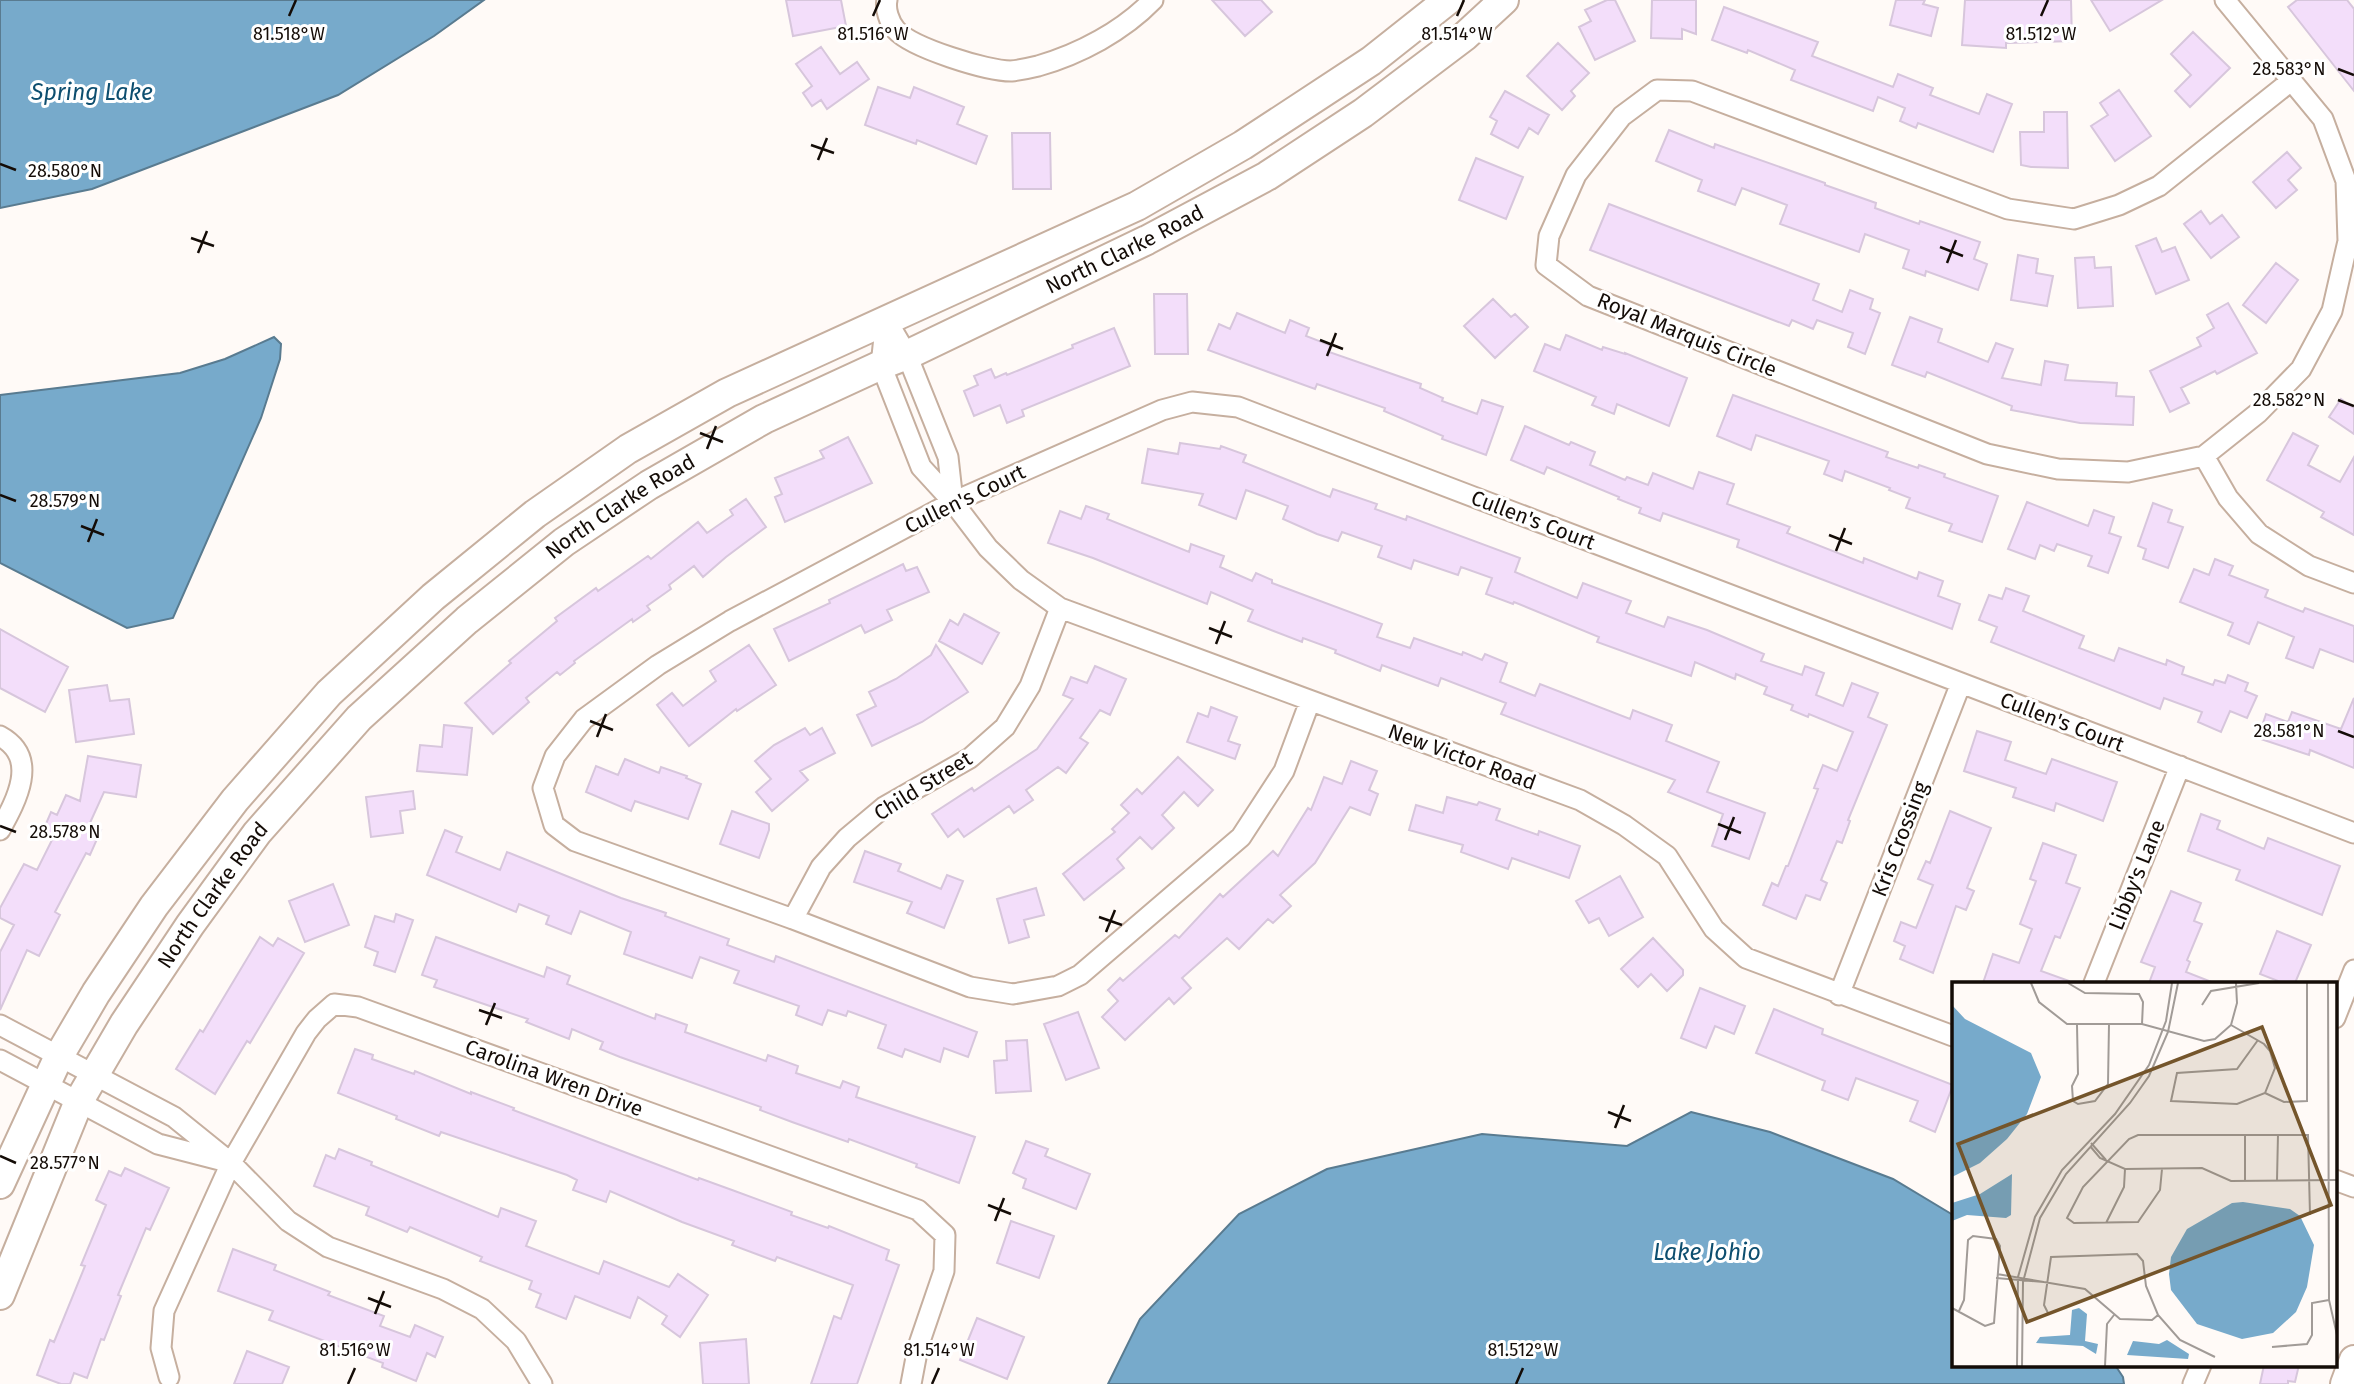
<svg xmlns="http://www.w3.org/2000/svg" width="2354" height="1384" font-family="'Fira Sans',sans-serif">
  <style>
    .water { fill: #77aacb; stroke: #597b90; stroke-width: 2 }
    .building { fill: #f3defa; stroke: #d7c6dc; stroke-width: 2 }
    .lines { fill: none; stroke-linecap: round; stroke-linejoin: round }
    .street-casing { stroke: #c6af9f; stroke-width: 23 }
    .secondary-casing { stroke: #c6af9f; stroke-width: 32 }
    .street { stroke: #fff; stroke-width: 19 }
    .secondary { stroke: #fff; stroke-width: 28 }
    .ticks { fill: none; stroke: #140c07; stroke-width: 2.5 }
    .labels { text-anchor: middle; stroke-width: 6; stroke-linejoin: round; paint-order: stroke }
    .street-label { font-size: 21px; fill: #140c07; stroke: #fff }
    .water-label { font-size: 23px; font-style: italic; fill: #0d4e6f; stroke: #fff }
    .inset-road { fill: none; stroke: #a19b97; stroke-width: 2 }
    .view { fill: #74552b; fill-opacity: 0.15; stroke: #74552b; stroke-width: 3.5 }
    .inset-edge { fill: none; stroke: #140c07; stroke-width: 3.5 }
    .ticks-label { font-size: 18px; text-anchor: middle; fill: #140c07; stroke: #fff; stroke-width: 6; stroke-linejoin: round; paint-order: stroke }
  </style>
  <rect width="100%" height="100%" fill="#fffaf7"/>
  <!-- water -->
  <path class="water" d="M0 0H484L434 36 338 95 92 189 0 208Z
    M274 337 281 344 280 359 261 418 173 618 127 628 0 563V395L180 373 225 359Z
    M1691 1112 1770 1132 1893 1179 1953 1215V1365H2115L2123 1377 2124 1384H1108L1140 1319 1239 1214 1327 1169 1482 1134 1627 1146Z"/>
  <!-- building -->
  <path class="building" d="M786 0H841L846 26 793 36Z
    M1212 0H1261L1272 12 1245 36Z
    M1607 0H1615L1635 41 1595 60 1579 27 1591 21 1585 10Z
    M1652 0H1696V34L1682 29V39L1651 38Z
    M1896 0H1925L1923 4 1938 8 1931 36 1890 25Z
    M1965 0H2071L2072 41 2006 43V48L1962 45Z
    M2091 0H2162L2110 31Z
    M2297 0H2347L2354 9V91L2288 7Z
    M1724 7 1818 42 1812 56 1893 87 1898 74 1933 88 1930 95 1979 114 1987 94 2012 104 1993 152 1918 123 1916 128 1900 121 1905 108 1878 97 1873 111 1791 80 1795 70 1748 50 1747 53 1712 40Z
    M2193 32 2230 68 2190 107 2175 91 2191 75 2171 54Z
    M1558 43 1589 73 1571 91 1575 96 1562 110 1527 76Z
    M821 47 840 74 857 62 869 79 827 109 821 100 812 106 803 93 812 86 796 64Z
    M878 87 910 98 914 87 964 107 957 124 987 136 976 164 917 140 916 144 865 125Z
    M2119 90 2151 136 2115 161 2091 126 2108 115 2100 103Z
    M1505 91 1549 115 1538 134 1529 128 1518 148 1491 134 1497 121 1490 117Z
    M2044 112H2067L2068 168 2031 167 2021 165 2020 132H2044Z
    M1669 130 1714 148 1715 144 1825 183V185L1876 203 1875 208 1919 224 1920 221 1980 242 1974 259 1987 264 1978 290 1926 271 1925 276 1903 268 1909 250 1865 234 1859 252 1780 224 1787 205 1742 188 1735 205 1698 191 1702 180 1656 161Z
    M1012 133H1050L1051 189H1013Z
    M2287 152 2301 168 2288 180 2297 190 2276 208 2253 182Z
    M1476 158 1523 177 1506 219 1459 200Z
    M1609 204 1819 284 1813 300 1842 312 1850 290 1873 299 1870 309 1880 313 1865 354 1848 347 1853 333 1817 320 1813 329 1792 320 1789 326 1590 250Z
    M2201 211 2210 224 2222 215 2239 237 2211 258 2184 224Z
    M2156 238 2162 252 2175 247 2189 280 2156 294 2136 246Z
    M2018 255 2038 259 2036 273 2053 276 2047 306 2011 300Z
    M2094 257 2095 268 2111 267 2113 306 2078 308 2075 258Z
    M2276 263 2298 280 2266 323 2243 305Z
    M1154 294H1187L1188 354H1155Z
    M1493 299 1511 317 1515 314 1528 327 1495 358 1464 326Z
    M2228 303 2257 353 2217 374 2215 371 2181 388 2189 403 2170 412 2150 371 2201 346 2197 338 2214 328 2207 315Z
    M1237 313 1285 333 1290 320 1309 328 1306 336 1332 346 1329 352 1421 384 1420 388 1443 398 1442 401 1477 414 1482 400 1503 407 1486 455 1442 439 1443 436 1384 411 1385 408 1317 384 1315 389 1208 350 1219 324 1230 329Z
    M1910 317 1942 329 1938 342 1988 362 1996 343 2013 349 2002 378 2041 385 2045 361 2068 365 2065 380 2117 383 2116 396 2134 397 2133 425 2080 423 2011 410 2012 406 1927 372 1925 377 1892 365Z
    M1114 328 1130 366 1022 410 1024 416 1007 423 1000 405 974 416 964 391 978 385 974 376 991 369 995 378 1006 373 1007 375 1073 348 1072 345Z
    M1566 335 1602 350 1603 347 1625 354V353L1687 378 1669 426 1617 404 1614 414 1592 405 1596 397 1534 371 1545 344 1560 350Z
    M1733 395 1888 452 1886 457 1918 468 1919 465 1945 474 1944 477 1998 496 1982 542 1949 531 1952 524 1906 508 1910 498 1889 490 1890 488 1845 471 1842 481 1824 474 1829 461 1756 435 1751 450 1717 436Z
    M2341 399 2354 408V434L2329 417Z
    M1525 426 1569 445 1571 442 1595 452 1590 465 1625 480 1627 477 1648 485 1653 473 1693 489 1699 472 1734 484 1727 504 1790 527 1787 533 1863 563 1864 558 1917 579 1919 572 1943 581 1938 596 1960 604 1952 629 1737 547 1739 540 1663 513 1660 521 1639 513 1641 508 1618 499 1619 497 1547 467 1544 474 1511 460Z
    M2293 433 2318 446 2308 465 2340 482 2354 457V535L2321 517 2324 512 2267 480Z
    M848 437 872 483 785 522 775 497 782 494 775 478 824 458 820 451Z
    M1180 443 1220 449 1221 446 1246 455 1243 462 1330 497 1333 489 1377 504 1375 509 1406 520 1407 516 1520 558 1515 572 1577 598 1583 583 1631 601 1626 613 1664 627 1668 617 1707 630 1764 654 1761 661 1802 675 1805 666 1824 673 1816 695 1843 706 1852 683 1878 693 1868 717 1887 725 1848 820 1850 821 1842 843 1837 841 1821 880 1827 883 1820 900 1806 895 1796 919 1763 905 1772 883 1778 886 1786 866H1788L1818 789 1814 788 1823 765 1837 771 1853 732 1809 714 1808 717 1791 710 1793 705 1764 694 1767 687 1736 674 1735 679 1695 662 1691 676 1597 642 1599 637 1514 602 1513 604 1486 594 1492 578 1461 567 1458 575 1414 560 1411 569 1378 557 1382 546 1342 532 1338 541 1317 534 1283 519 1288 506 1265 497 1246 490 1236 519 1199 505 1203 494 1142 483 1148 449 1178 454Z
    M746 499 766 527 726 557 703 577 694 566 669 585 671 589 647 606 650 610 633 622 632 619 574 661 575 663 560 675 557 672 526 698 529 702 493 734 465 703 511 663 509 661 557 621 555 618 596 588 598 591 648 556 651 559 698 522 707 533 733 515 730 510Z
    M2027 502 2088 526 2094 510 2114 517 2109 533 2121 537 2108 573 2088 566 2092 556 2057 544 2054 551 2040 545 2035 559 2008 549Z
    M2153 503 2172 510 2168 522 2183 527 2168 568 2143 559 2146 549 2138 546Z
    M1086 506 1109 514 1107 519 1189 552 1191 544 1224 556 1220 567 1252 581 1256 573 1272 580V583L1382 624 1377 637 1410 648 1414 638 1462 655 1463 652 1482 660 1485 654 1507 663 1500 682 1535 696 1540 684 1630 719 1633 710 1672 725 1666 741 1719 762 1707 792 1765 813 1749 859 1712 846 1723 814 1668 792 1675 780 1501 714 1506 703 1441 678 1438 686 1382 665 1380 671 1335 653 1336 650 1303 638 1302 642 1248 621 1253 610 1211 592 1207 604 1093 558 1048 543 1060 511 1081 519Z
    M2215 559 2233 566 2229 575 2268 590 2265 597 2303 612 2305 608 2354 626V662L2320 649 2313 668 2286 658 2294 637 2258 622 2249 644 2228 635 2233 623 2180 602 2194 569 2209 575Z
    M903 564 906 571 917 567 929 592 887 610 892 620 865 633 861 625 789 661 774 629 830 603 829 600Z
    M2006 588 2029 596 2023 611 2084 636 2079 648 2114 661 2119 648 2166 665 2167 660 2184 667 2182 674 2213 685 2215 680 2225 683 2228 675 2248 683 2245 691 2257 696 2247 718 2230 711 2221 732 2198 722 2202 712 2164 698 2160 709 1991 642 1997 627 1979 620 1989 595 2002 599Z
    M964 614 999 633 982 664 939 641 950 620 958 625Z
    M0 629 68 667 45 712 0 688Z
    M749 645 776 685 737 711 736 709 689 746 657 705 672 693 683 706 716 681 710 671Z
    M936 645 968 692 922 722 872 746 857 715 876 706 869 692 896 679 931 655Z
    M1095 666 1126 679 1110 715 1100 710 1080 738 1088 743 1066 773 1058 767 1026 790 1033 800 1014 813 1009 806 964 837 958 829 948 837 932 814 972 788 974 791 1037 749 1073 699 1063 695 1071 677 1087 683Z
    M107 685 110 701 129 699 134 734 76 742 69 690Z
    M2354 698V768L2310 750 2309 755 2258 738 2266 714 2288 722 2292 712 2341 729Z
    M1211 707 1237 717 1228 741 1240 745 1235 759 1187 742 1198 713 1208 717Z
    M444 725 472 728 467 775 417 771 420 745 442 747Z
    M805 728 810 735 822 728 835 753 800 771 808 780 772 811 756 792 771 779 755 761 774 745Z
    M1977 731 2011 742 2005 760 2046 774 2052 759 2117 782 2103 821 2056 803 2054 811 2013 797 2016 788 1964 771Z
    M88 756 141 765 136 797 104 792 89 825 101 830 90 855 86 853 55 912 60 915 39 956 27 950 0 1010V952L14 925 0 918V908L24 864 37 870 53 838 42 833 51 812 57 815 66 795 80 801Z
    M1178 757 1213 790 1198 806 1184 792 1162 815 1174 828 1152 849 1140 837 1117 859 1124 868 1084 900 1063 874 1115 832 1112 829 1129 813 1121 805 1137 789 1142 794Z
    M625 759 659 773 661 767 687 776 686 778 701 784 688 819 635 801 631 811 586 792 596 766 618 775Z
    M1351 761 1377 771 1369 790 1378 794 1370 815 1350 807 1315 863 1280 895 1291 906 1273 923 1268 919 1239 949 1227 938 1182 978 1191 988 1174 1004 1169 998 1125 1040 1102 1017 1118 1001 1108 990 1120 978 1123 981 1175 935 1179 938 1220 894 1223 897 1273 851 1278 856 1308 808 1311 810 1324 777 1342 784Z
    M413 791 415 809 400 811 403 833 371 837 366 797Z
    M1447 797 1477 805 1479 802 1500 809 1496 820 1538 835 1539 831 1580 846 1569 878 1512 858 1508 869 1461 852 1463 845 1409 830 1416 805 1443 813Z
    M732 811 769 824V830L759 858 720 844Z
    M1950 811 1991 828 1967 888 1974 891 1966 910 1956 906 1933 973 1900 959 1905 946 1894 941 1901 922 1916 928 1933 885 1918 879 1926 861 1930 863Z
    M2201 814 2220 821 2217 829 2264 849 2268 838 2340 866 2322 915 2236 880 2240 870 2188 851Z
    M445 830 462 837 456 852 500 870 507 852 621 898 666 913 665 916 729 939 727 945 774 962 776 956 977 1032 968 1057 944 1048 940 1062 905 1049 902 1057 878 1048 886 1025 848 1011 846 1016 828 1010 822 1025 796 1015 799 1006 734 983 739 971 700 957 692 978 624 954 631 932 580 911 571 934 546 924 549 916 519 904 516 912 427 875Z
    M2043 843 2076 855 2066 883 2080 888 2060 938 2055 936 2041 971 2069 981V983H1983L1993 954 2019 963 2032 929 2020 924 2036 881 2030 879Z
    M865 851 901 864 898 871 941 889 947 875 963 881 944 928 907 913 912 902 854 882Z
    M1620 876 1643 917 1609 936 1599 918 1589 923 1576 901Z
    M333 884 349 925 305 942 289 901Z
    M1036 888 1044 915 1024 920 1029 937 1009 943 997 899Z
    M2171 891 2201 903 2194 921 2202 924 2187 960 2190 962 2186 972 2214 983H2149L2155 967 2141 962Z
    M396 914 413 920 395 972 374 965 378 952 365 947 375 916 394 922Z
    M2277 931 2311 945 2295 983H2283L2260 974Z
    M260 937 273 946 278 938 304 953 250 1043 247 1041 215 1094 176 1069 200 1030 203 1032Z
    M436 937 544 977 547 967 570 976 567 984 655 1019 656 1014 687 1025 685 1032 766 1061 768 1055 798 1066 796 1073 840 1088 843 1081 859 1087 856 1097 975 1137 959 1183 916 1167 917 1164 849 1139 848 1142 792 1122 760 1110 761 1107 620 1057 600 1049 603 1042 572 1029 569 1039 526 1022 528 1019 434 987 437 980 422 975Z
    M1653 938 1683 970V975L1667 991 1651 974 1638 987 1621 969Z
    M1700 988 1745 1006 1734 1034 1715 1026 1706 1048 1681 1038Z
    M1774 1009 1823 1029 1822 1034 1953 1085 1935 1132 1910 1121 1918 1101 1856 1078 1848 1100 1822 1090 1825 1081 1756 1053Z
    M1078 1012 1099 1068 1066 1080 1044 1024Z
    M1027 1040 1031 1091 996 1093 994 1061 1007 1060 1006 1041Z
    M355 1049 373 1055 372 1059 414 1074 415 1071 471 1094V1092L514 1108 513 1110 569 1131 698 1180 699 1178 732 1190 792 1212 791 1215 828 1228 829 1226 889 1250 886 1260 899 1265 857 1384H811L834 1316 841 1319 853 1285 777 1257 775 1261 732 1245 734 1241 682 1222 610 1191 606 1202 573 1190 577 1180 567 1175 441 1132 439 1136 396 1119 397 1116 338 1093Z
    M1026 1141 1048 1149 1045 1156 1090 1174 1076 1209 1023 1188 1026 1179 1013 1173Z
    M339 1149 372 1162 371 1165 498 1217 501 1208 536 1221 526 1246 599 1274 604 1261 669 1287 678 1274 708 1295 680 1337 662 1324 667 1316 638 1297 630 1318 575 1296 566 1319 536 1307 541 1294 529 1289 532 1281 480 1261 482 1257 410 1227 407 1232 366 1215 369 1207 314 1186 326 1155 335 1159Z
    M125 1168 169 1188 150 1230 146 1228 118 1295 121 1296 104 1340 101 1339 87 1378 74 1373 70 1384H61L37 1375 50 1340 54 1342 85 1266 81 1265 106 1205 96 1200 109 1171 121 1176Z
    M1011 1221 1054 1236 1039 1278 997 1263Z
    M233 1249 276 1265 274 1270 330 1292 328 1295 384 1316 380 1326 410 1337 415 1325 443 1337 435 1357 427 1353 416 1381 382 1367 383 1363 269 1320 273 1311 218 1291Z
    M977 1318 1024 1337 1007 1379 960 1360Z
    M746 1339 749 1384H703L700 1343Z
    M247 1351 289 1367 282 1384H234Z
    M2264 1365H2299L2295 1382 2288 1381V1384H2260Z"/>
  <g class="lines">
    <defs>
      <path id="street" d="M887 0C885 9 889 22 896 30 912 48 987 71 1011 71 1019 70 1030 68 1038 66 1080 54 1123 31 1153 0
        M2225 0 2323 119 2346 181 2348 241 2332 311 2301 369 2258 413 2204 456 2128 472 2058 469 1987 454 1588 296 1546 265 1549 236 1576 175 1622 116 1657 90 1692 91 2008 209 2074 219 2119 205 2159 186 2291 81
        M886 319 881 365 921 467 953 502 988 548 1021 580 1060 608 1580 800 1624 825 1667 856 1714 929 1746 958 1953 1036
        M886 319 907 355 948 457 953 502
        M2204 456 2228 498 2259 534 2309 566 2354 583
        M1310 701 1284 771 1241 837 1080 975 1058 986 1013 994 970 987 793 919 575 841 554 825 543 788 555 756 584 719 658 665 730 621 953 502 1162 410 1192 402 1238 407 2354 833
        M0 736C40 758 16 801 0 830
        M793 919 821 867 847 838 884 807 970 758 1005 727 1030 686 1060 608
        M2094 983 2180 766
        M1839 995 1961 683
        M2335 1018 2354 970
        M0 1025 174 1117 231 1163 288 1221 328 1247 443 1289 482 1309 516 1341 542 1384
        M0 1060 158 1144 224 1161
        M2335 1180 2354 1187
        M169 1377 161 1348 164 1311 231 1163 306 1033 317 1019 334 1004 358 1007 918 1210 945 1235 944 1271 918 1347 911 1384
        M2193 1384 2201 1365"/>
      <g id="secondary">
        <path d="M0 1184 59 1056 96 993 154 906 235 800 329 693 433 597 535 514 628 449 727 393 1137 206 1243 145 1371 61 1448 0"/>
        <path id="s1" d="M0 1295 79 1101 124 1024 190 925 257 833 359 718 467 620 564 542 649 485 764 419 881 365 907 355 1147 240 1267 176 1363 113 1465 36 1504 0"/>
        <path d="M2345 1384 2354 1360"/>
      </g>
    </defs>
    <!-- street casing -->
    <use href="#street" class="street-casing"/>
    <!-- secondary casing -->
    <use href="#secondary" class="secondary-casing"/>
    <!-- street -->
    <use href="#street" class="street"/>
    <!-- secondary -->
    <use href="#secondary" class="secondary"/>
  </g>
  <!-- ticks -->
  <path class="ticks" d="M289 16 296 0M873 16 880 0M1457 16 1464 0M2041 16 2048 0M2338 69 2354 75M811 145 834 153M818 160 827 138M0 164 16 170M191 238 214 246M1940 247 1963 256M198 253 207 231M1947 263 1956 240M1320 340 1343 349M1327 356 1336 333M2338 400 2354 406M700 433 723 442M707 449 716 426M0 495 16 501M81 526 104 535M1829 535 1852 544M88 542 97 519M1836 551 1845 528M1209 628 1232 637M1216 644 1225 621M590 721 613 730M2338 731 2354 737M597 737 606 714M1718 824 1741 833M0 826 16 832M1725 840 1734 817M1099 917 1122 925M1106 932 1115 910M479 1010 502 1018M486 1025 495 1003M1608 1112 1631 1121M1615 1128 1624 1105M0 1156 16 1163M988 1205 1011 1214M995 1221 1004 1198M368 1298 391 1307M375 1314 384 1291M348 1384 355 1368M932 1384 939 1368M1516 1384 1523 1368"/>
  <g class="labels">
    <!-- street labels -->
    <g class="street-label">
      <text dy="7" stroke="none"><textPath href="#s1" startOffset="1589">North Clarke Road</textPath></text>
      <text transform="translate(1687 335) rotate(22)" y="7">Royal Marquis Circle</text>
      <text transform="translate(965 499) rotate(-26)" y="7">Cullen's Court</text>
      <text dy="7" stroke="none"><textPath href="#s1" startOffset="1022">North Clarke Road</textPath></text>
      <text transform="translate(1533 520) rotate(21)" y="7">Cullen's Court</text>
      <text transform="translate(2062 722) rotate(21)" y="7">Cullen's Court</text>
      <text transform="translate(1462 757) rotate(20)" y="7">New Victor Road</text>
      <text transform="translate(923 786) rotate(-32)" y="7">Child Street</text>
      <text transform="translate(1900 839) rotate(-69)" y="7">Kris Crossing</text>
      <text transform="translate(2137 875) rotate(-68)" y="7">Libby's Lane</text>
      <text dy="7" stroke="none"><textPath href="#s1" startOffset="455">North Clarke Road</textPath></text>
      <text transform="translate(554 1078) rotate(20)" y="7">Carolina Wren Drive</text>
    </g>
    <!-- water labels -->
    <g class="water-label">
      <text x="92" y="100">Spring Lake</text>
      <text x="1707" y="1260">Lake Johio</text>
    </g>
  </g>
  <!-- overview -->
  <g transform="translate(1952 982)">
    <rect width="385" height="385" fill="#fffaf7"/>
    <path d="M0 23 13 37 79 71 89 95 75 132 55 157 28 181 0 195ZM60 192 59 233 54 236 15 233 0 239V221L28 212ZM291 220 338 227 348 234 362 263 355 305 344 330 321 351 290 357 245 342 219 308 217 292 219 275 235 247 280 221ZM127 326 135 332 133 359 146 362 144 372 131 364 84 361 88 355 118 353 120 328ZM215 358 237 372 236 377 175 373 181 359 207 362Z" fill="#77aacb"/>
    <path class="inset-road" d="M79 1 87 20 115 42H190L252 59 263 57 279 43 285 21 284 1M116 1 133 11 187 12 191 20 190 42M376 1 377 318 385 353M250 23 259 9 307 1M125 43 126 92 120 104 121 119 126 122 143 119 156 102 157 42M279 43 312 62 318 69 323 86 313 111 285 122 219 119 225 91 285 87 306 58M313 111 332 120 355 119V1M139 161 154 178M138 164 148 176 173 187 250 186 279 199 385 198M210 187 208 208 186 240 122 241 115 236 131 205 177 157 186 153H356L358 233M325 198 326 152M293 199V153M154 241 172 205 173 187M45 292 133 307 168 337 200 338 206 333M44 296 92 300M0 326 33 344 42 341 48 264 44 257 21 254 16 258 12 318 7 329M96 331 92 323 99 275 185 272 191 279 194 304 206 333 228 358 263 375M320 365 355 362 360 353V321L377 318M65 384 66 295 83 235 110 188 163 132 197 83 214 39 220 1M70 384 71 300 88 236 114 192 178 121 197 94 216 50 226 1M153 384 155 342 162 333"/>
    <path class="view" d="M310 45 379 223 75 340 6 162Z"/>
    <rect width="385" height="385" class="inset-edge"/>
  </g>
  <g class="ticks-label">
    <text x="873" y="40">81.516°W</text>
    <text x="289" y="40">81.518°W</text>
    <text x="1457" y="40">81.514°W</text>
    <text x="2041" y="40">81.512°W</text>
    <text x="2289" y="75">28.583°N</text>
    <text x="65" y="177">28.580°N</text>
    <text x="2289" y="406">28.582°N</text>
    <text x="65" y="507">28.579°N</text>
    <text x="2289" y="737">28.581°N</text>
    <text x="65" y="838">28.578°N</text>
    <text x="65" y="1169">28.577°N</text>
    <text x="355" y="1356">81.516°W</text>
    <text x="939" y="1356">81.514°W</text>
    <text x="1523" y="1356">81.512°W</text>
  </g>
</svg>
